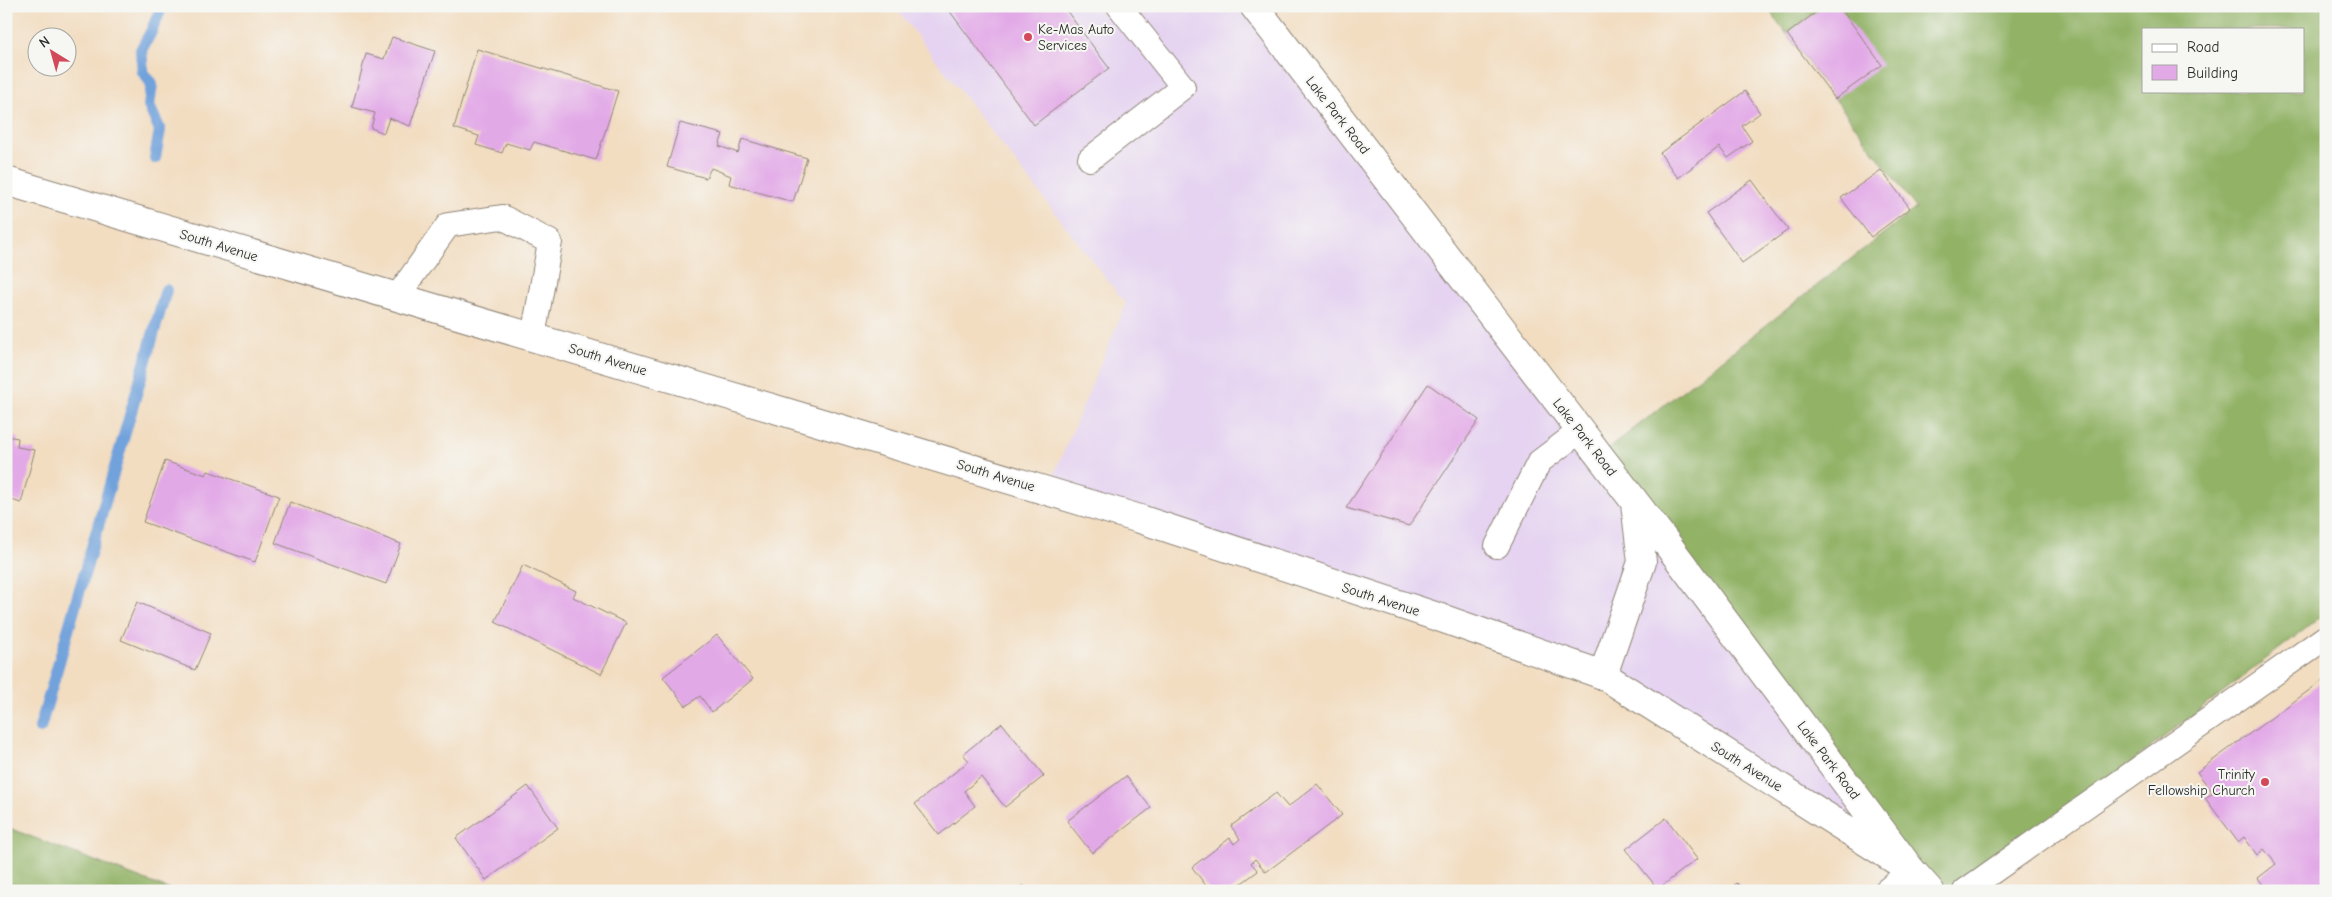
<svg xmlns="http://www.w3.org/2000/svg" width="2332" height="897" font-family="'Comic Neue',sans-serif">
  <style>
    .built { fill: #e5d3f1 }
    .forest { fill: #92b266; stroke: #5e6e48; fill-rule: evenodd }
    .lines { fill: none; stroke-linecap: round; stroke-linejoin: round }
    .stream { stroke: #71a2db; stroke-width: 12 }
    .building { fill: #e2a9e7 }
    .service-casing { stroke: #8e8476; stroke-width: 26 }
    .tertiary-casing { stroke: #8e8476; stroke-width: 30 }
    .secondary-casing { stroke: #8e8476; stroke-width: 30 }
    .service { stroke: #fff; stroke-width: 24 }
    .tertiary { stroke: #fff; stroke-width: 28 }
    .secondary { stroke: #fff; stroke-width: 28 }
    .poi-dot { fill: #d1495b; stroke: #f6f6f2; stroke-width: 2 }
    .labels { text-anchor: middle; stroke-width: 4; stroke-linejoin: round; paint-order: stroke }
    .poi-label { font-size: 14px; fill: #2b2b2b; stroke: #f6f6f2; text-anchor: start }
    .street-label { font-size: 14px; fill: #2b2b2b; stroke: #f6f6f2 }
  </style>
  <rect width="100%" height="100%" fill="#f6f6f2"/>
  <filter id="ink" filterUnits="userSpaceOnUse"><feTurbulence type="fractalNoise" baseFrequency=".02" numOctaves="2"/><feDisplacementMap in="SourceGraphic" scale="10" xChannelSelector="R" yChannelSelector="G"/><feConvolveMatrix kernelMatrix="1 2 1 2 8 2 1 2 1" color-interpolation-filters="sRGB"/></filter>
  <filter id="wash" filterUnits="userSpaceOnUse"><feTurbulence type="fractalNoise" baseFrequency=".0096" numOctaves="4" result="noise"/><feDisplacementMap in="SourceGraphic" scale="20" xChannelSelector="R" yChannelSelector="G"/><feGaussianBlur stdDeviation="1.12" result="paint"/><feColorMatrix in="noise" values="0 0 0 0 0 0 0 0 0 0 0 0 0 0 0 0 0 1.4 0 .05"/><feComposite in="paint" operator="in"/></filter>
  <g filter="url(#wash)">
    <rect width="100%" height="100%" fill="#f2ddc1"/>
    <!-- built -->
    <path class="built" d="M894 6H1254L1911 870 1603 675 1047 491 1126 304Z"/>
    <!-- forest -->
    <path class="forest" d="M1766 6H2326V613L1963 891H1930L1599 456 1916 208ZM2143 29H2303V91H2143Z
      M6 827 173 891H6Z"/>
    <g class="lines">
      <!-- stream -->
      <path class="stream" d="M155 158 160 130 149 106 152 84 143 72 141 50 151 32 162 6
        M40 728 166 290"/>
    </g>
    <g id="blocks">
      <!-- building -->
      <path class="building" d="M946 6H1063L1109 68 1034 125Z
        M1824 6H1839L1882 65 1835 99 1787 34Z
        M392 37 435 51 410 126 389 118 384 133 371 128 375 113 352 107 366 54 384 59Z
        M477 49 618 91 596 160 534 142 530 150 506 143 502 153 476 145 479 136 454 128Z
        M1745 91 1760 113 1742 126 1752 141 1728 158 1719 147 1678 178 1660 153Z
        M680 123 723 134 719 146 738 153 742 139 807 158 793 202 729 184 731 176 711 168 706 178 667 167Z
        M1881 170 1910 208 1871 237 1841 198Z
        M1752 180 1788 230 1742 263 1706 213Z
        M1428 384 1479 420 1409 526 1346 508Z
        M6 436 18 438 17 447 35 450 21 503 6 498Z
        M165 461 206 475 208 471 279 496 255 562 143 522Z
        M290 502 401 544 386 584 275 543Z
        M523 565 576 591 573 597 626 623 601 674 495 622Z
        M137 602 211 633 195 670 121 640Z
        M717 635 753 679 712 712 700 696 686 706 663 677Z
        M2326 678V891H2268L2258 878 2276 864 2264 849 2257 855 2244 837 2238 842 2205 798 2213 793 2197 772Z
        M1002 723 1044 776 1005 807 981 777 964 791 975 806 939 835 915 804 969 761 963 754Z
        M1126 776 1151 808 1092 853 1067 821Z
        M1317 784 1342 815 1266 872 1255 859 1251 863 1258 871 1231 891H1210L1192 867 1230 838 1234 844 1240 839 1231 826 1276 793 1288 807Z
        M528 786 558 828 486 880 456 838Z
        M1666 818 1697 859 1658 889 1626 849Z
        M1737 883 1743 891H1727Z
        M1023 885 1027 891H1016Z"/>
    </g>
  </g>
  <g filter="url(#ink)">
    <use href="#blocks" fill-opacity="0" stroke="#8e8476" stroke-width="1"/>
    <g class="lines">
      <defs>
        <path id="service" d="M1090 159 1183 87 1119 6
          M397 297 448 225 502 217 550 242 533 337
          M1497 546 1539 462 1580 431
          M1886 891 1911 870
          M1965 891 2326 637"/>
        <path id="tertiary" d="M1254 6 1662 537 1911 870
          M1603 675 1642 562 1635 503"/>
        <path id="secondary" d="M6 181 785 412 1140 519 1444 619 1603 675 1911 870 1930 891"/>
      </defs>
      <!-- service casing -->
      <use href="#service" class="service-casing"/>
      <!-- tertiary casing -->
      <use href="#tertiary" class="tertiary-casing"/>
      <!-- secondary casing -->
      <use href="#secondary" class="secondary-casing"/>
      <!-- service -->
      <use href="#service" class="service"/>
      <!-- tertiary -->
      <use href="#tertiary" class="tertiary"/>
      <!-- secondary -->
      <use href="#secondary" class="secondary"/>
    </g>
  </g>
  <!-- markers -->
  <g class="poi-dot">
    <circle cx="1028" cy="37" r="5"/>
    <circle cx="2265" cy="782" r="5"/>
  </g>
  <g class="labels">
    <!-- poi labels -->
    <g class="poi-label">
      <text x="1038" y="34">Ke-Mas Auto<tspan x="1038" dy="16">Services</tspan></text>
      <text x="2255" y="779" text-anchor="end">Trinity<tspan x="2255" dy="16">Fellowship Church</tspan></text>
    </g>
    <!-- street labels -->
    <g class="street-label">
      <text transform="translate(1338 115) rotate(52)" y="5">Lake Park Road</text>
      <text transform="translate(219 245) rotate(17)" y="5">South Avenue</text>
      <text transform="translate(608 359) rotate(17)" y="5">South Avenue</text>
      <text transform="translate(1585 437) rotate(52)" y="5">Lake Park Road</text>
      <text transform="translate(996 475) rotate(17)" y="5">South Avenue</text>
      <text transform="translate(1381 599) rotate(18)" y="5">South Avenue</text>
      <text transform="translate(1829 760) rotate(53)" y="5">Lake Park Road</text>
      <text transform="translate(1747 766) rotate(32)" y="5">South Avenue</text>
    </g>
  </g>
  <!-- margin -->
  <rect width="2332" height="897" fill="none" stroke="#f6f6f2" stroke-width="25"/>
  <!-- legend -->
  <rect x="2142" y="28" width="162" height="65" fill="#f6f6f2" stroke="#a5a5a2"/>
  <rect x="2152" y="44" width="25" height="8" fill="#ffffff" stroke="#a5a5a2"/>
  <text x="2187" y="52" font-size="15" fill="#2b2b2b">Road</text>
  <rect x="2152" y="65" width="25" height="15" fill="#e2a9e7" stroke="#a5a5a2"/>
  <text x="2187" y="78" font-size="15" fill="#2b2b2b">Building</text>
  <!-- north arrow -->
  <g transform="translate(52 52) rotate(323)"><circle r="24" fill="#f6f6f2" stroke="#a5a5a2"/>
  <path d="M0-4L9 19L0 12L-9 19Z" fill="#d1495b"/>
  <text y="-8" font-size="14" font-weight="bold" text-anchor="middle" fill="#2b2b2b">N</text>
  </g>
</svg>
